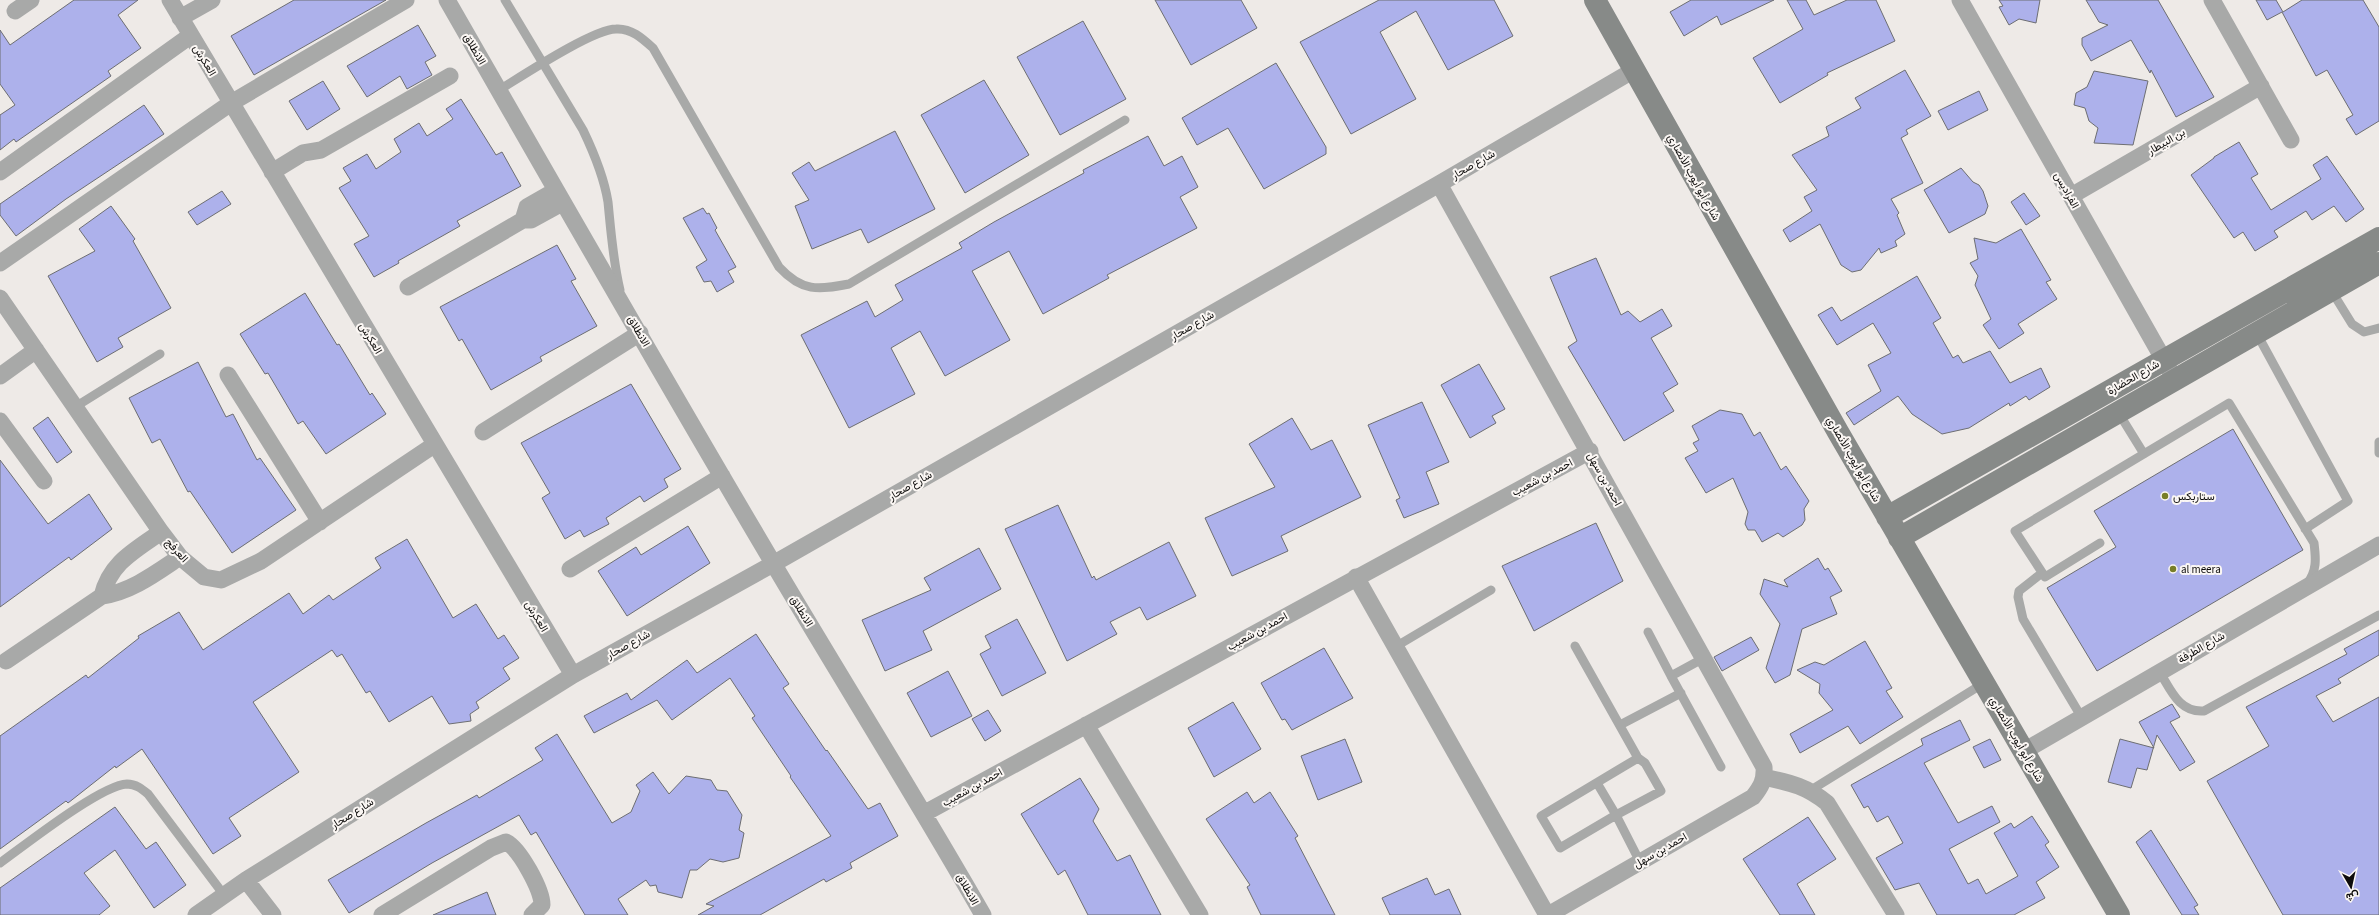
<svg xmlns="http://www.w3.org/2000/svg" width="2379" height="915" font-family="'Source Sans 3',Vazirmatn,sans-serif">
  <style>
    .building { fill: #adb1eb; stroke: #6d6e72 }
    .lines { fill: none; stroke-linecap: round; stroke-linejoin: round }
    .lane { stroke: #a8a9a8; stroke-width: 9 }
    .street { stroke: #a8a9a8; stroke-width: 17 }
    .secondary { stroke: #878a88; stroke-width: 22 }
    .poi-dot { fill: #787e28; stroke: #fbf7f4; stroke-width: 1.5 }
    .labels { text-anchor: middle; stroke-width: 4; stroke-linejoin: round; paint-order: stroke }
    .street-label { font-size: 11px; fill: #0d0c0b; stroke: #fbf7f4 }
    .poi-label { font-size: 11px; fill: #0d0c0b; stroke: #fbf7f4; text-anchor: start }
  </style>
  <rect width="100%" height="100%" fill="#eeeae7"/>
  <!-- building -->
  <path class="building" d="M74 0H138L118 15 141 48 108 71 111 76 16 142 14 139 0 150V115L15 105 0 84V30L10 45Z
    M294 0H386L254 75 231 36Z
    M1155 0H1241L1257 28 1191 65Z
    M1379 0H1494L1513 36 1448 70 1416 11 1380 32 1416 99 1351 134 1300 42Z
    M1691 0H1774L1721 25 1717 16 1684 36 1670 12Z
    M1787 0H1806L1814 15 1847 0H1876L1895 41 1827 73 1828 75 1780 103 1753 58 1803 29Z
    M1999 0H2040L2036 23 2019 19 2009 25 1999 7 2003 6Z
    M2086 0H2158L2214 97 2176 117 2151 70 2150 73 2131 40 2091 61 2082 45V38L2108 25 2099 22Z
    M2256 0H2276L2283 12 2302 0H2363L2379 27V121L2356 135 2346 119 2353 115 2327 70 2316 76 2282 12 2267 20Z
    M1083 21 1126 99 1060 135 1017 57Z
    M418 25 436 56 425 62 432 75 407 89 400 76 367 97 347 66Z
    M1276 63 1326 147V154L1264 189 1228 128 1197 145 1182 118Z
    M1905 70 1931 116 1906 130 1908 134 1901 138 1923 183 1891 199 1899 213 1897 215 1905 234 1895 241 1897 246 1881 253 1879 248 1861 270 1852 272 1841 265 1820 224 1790 242 1783 230 1812 211 1804 197 1817 190 1792 155 1829 136 1826 127 1861 108 1855 98Z
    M2094 71 2148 81 2133 145 2094 143 2098 128 2089 121 2085 108 2074 105 2076 93 2087 87Z
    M984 80 1029 155 965 193 921 115Z
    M323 81 340 109 307 130 289 101Z
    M1979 91 1988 110 1948 130 1938 111Z
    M461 99 496 155 502 152 521 186 457 221 460 226 398 261 399 263 374 277 354 244 369 236 339 188 351 181 343 168 367 154 376 169 401 152 394 139 419 123 427 136 453 119 446 109Z
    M144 105 164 134 66 199 16 236 0 215V204Z
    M895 131 935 209 868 243 861 229 812 249 795 206 809 200 792 173 809 162 815 171Z
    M1148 136 1164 166 1182 156 1198 187 1180 197 1197 228 1107 275 1109 278 1043 314 1009 251 972 271 1010 340 945 376 920 331 891 348 915 394 849 428 801 335 867 301 875 317 903 300 895 285 962 248 959 243 994 222 1084 173 1083 170Z
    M2239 142 2258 174 2251 178 2271 210 2321 179 2313 165 2327 156 2364 209 2346 222 2334 206 2312 220 2306 211 2274 231 2278 237 2255 251 2243 232 2234 238 2191 175 2214 158V157Z
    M1961 168 1973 182 1979 185 1983 191 1988 206 1985 214 1949 233 1924 190Z
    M222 191 231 204 197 225 188 212Z
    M2024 193 2040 216 2026 225 2011 202Z
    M111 206 135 239 133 241 171 308 118 338 123 347 97 362 48 276 95 251 79 229Z
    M703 208 707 214 709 213 717 228 715 230 736 267 728 271 734 282 717 292 711 281 704 282 696 267 707 260 683 218Z
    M2021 229 2051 280 2046 282 2057 299 2018 324 2024 333 1999 349 1983 325 1991 319 1975 285 1978 276 1970 263 1978 259 1974 238 1996 243Z
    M557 245 576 279 571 281 597 326 540 357 542 361 491 390 462 339 459 341 440 307Z
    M1596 258 1621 315 1628 311 1640 322 1662 309 1672 326 1651 338 1678 384 1663 393 1674 411 1624 441 1568 347 1577 341 1550 277Z
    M1917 276 1941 318 1933 323 1953 358 1958 355 1963 363 1990 351 2010 383 2041 368 2050 387 2029 400 2026 396 2010 406 2009 403 1969 428 1942 434 1912 414 1898 396 1854 425 1846 413 1881 391 1868 365 1891 353 1873 323 1837 345 1818 315 1832 307 1841 321Z
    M305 293 337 345 339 344 370 395 372 393 386 414 326 454 303 421 298 424 268 373 265 374 240 334Z
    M198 362 226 417 233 414 257 460 260 458 296 510 232 553 190 491 188 492 160 439 152 443 129 398Z
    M1479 364 1505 409 1492 416 1496 423 1470 438 1441 385Z
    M631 384 681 469 664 479 668 487 644 502 640 496 606 518 609 524 584 537 580 530 565 539 542 498 550 493 521 443Z
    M1422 402 1449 462 1426 472 1439 504 1404 518 1396 500 1400 498 1368 425Z
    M1720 410 1742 414 1754 436 1760 432 1781 470 1786 466 1809 501 1804 509 1805 520 1802 525 1783 537 1778 533 1762 542 1755 530H1748L1745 524 1748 512 1733 478 1706 493 1685 458 1698 451 1693 443 1699 440 1692 426Z
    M48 417 72 452 57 463 33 428Z
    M1292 418 1311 450 1332 440 1361 497 1281 536 1288 551 1232 576 1205 518 1275 487 1249 444Z
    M2233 429 2303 550 2097 671 2047 588 2116 547 2094 511Z
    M0 460 48 524 89 494 112 529 71 560 69 557 0 607Z
    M1058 505 1092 578 1094 576 1096 580 1169 542 1196 596 1147 620 1140 607 1110 622 1117 634 1067 661 1005 529Z
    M1596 523 1623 581 1534 631 1502 566Z
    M688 526 710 563 627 616 598 571 636 547 641 555Z
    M407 539 453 618 476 604 498 639 504 635 519 658 503 668 510 679 476 702 479 708 470 714 471 721 449 724 432 696 389 722 370 691 366 693 342 654 337 657 332 650 253 702 299 772 229 818 241 836 213 854 142 749 116 768 115 766 68 803 66 801 0 849V736L86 675 88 678 139 638 138 636 179 612 203 650 289 593 303 614 329 595 333 600 381 568 375 558Z
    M979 548 1001 589 923 631 932 650 885 671 862 620 931 590 924 578Z
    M1818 558 1825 570 1828 568 1842 591 1830 597 1837 614 1802 629 1790 675 1775 683 1766 668 1780 624 1760 594 1764 579 1788 587 1784 580Z
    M1017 619 1046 673 1002 696 980 654 991 648 985 636Z
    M2379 630V655L2338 679 2341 683 2316 696 2333 722 2379 697V915H2283L2207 781 2269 746 2246 707 2347 654 2344 649Z
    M756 634 789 684 783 688 826 751 827 750 868 809 880 803 898 836 850 863 852 868 826 882 824 879 760 915H698L714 906 706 904 831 836 790 777 791 776 752 718 755 716 730 678 672 720 657 700 594 733 584 716 627 693 631 700 687 660 697 673Z
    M1751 637 1759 650 1722 671 1714 657Z
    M1865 641 1892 688 1886 691 1903 717 1860 744 1848 726 1800 753 1790 734 1833 710 1819 693 1820 684 1797 670 1815 662 1824 665Z
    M1324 648 1353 698 1292 730 1285 719 1282 720 1261 683Z
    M948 671 972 716 931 737 907 693Z
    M1233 702 1261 749 1214 777 1188 728Z
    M2172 704 2180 717 2170 722 2195 762 2180 771 2157 735 2147 770 2137 768 2131 788 2108 782 2120 739 2154 748 2139 722Z
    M988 710 1001 731 985 741 972 719Z
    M1960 720 1970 740 1924 763 1958 823 1992 806 2000 822 1949 849 1968 884 1978 879 1986 894 2018 876 1994 833 2011 823 2014 828 2032 816 2049 842 2045 845 2059 867 2036 882 2045 898 2014 915H1937L1919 883 1895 890 1876 858 1903 843 1888 816 1877 822 1868 806 1864 808 1851 785 1923 745 1921 739Z
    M557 734 612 823 631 812 640 791 636 785 653 772 669 794 686 776 711 780 717 790 727 791 742 815 739 830 744 833 739 858 723 862 710 859 697 870H690L682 898 658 892 656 885 650 886 646 880 618 899 628 915H585L536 832 531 835 519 815 432 863 349 913 328 880 426 823 477 795 479 798 543 760 535 748Z
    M1345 739 1362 782 1318 800 1301 756Z
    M1990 739 2001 760 1984 768 1973 747Z
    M1080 778 1099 809 1093 821 1117 861 1130 855 1161 915H1088L1065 870 1058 875 1021 814Z
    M1247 792 1254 803 1270 792 1298 836 1295 838 1335 915H1261L1247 887 1250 885 1206 819Z
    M115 807 146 849 156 842 186 885 154 908 115 850 84 873 110 906 99 915H0V888Z
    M1808 817 1836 859 1797 884 1815 915H1780L1743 859Z
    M2151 830 2198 905 2194 907 2199 915H2182L2136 842Z
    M1427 878 1435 895 1449 889 1461 915H1390L1382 898Z
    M487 892 496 915H433Z"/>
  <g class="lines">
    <!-- lane -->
    <path class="lane" d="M505 0 583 130C594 153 604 177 608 202 611 232 613 261 620 290
      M499 90C522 76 593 29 616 29 631 28 642 38 653 48L779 267C802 292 818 290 849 284L1125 120
      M2331 290 2352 324 2364 332 2379 328
      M2257 334 2348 501 2305 529
      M75 407 160 354
      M2118 412 2144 454
      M2379 442V453
      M2100 543 2045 577 2015 531 2229 403 2314 543C2316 559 2317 571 2307 584
      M2042 573 2019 591 2018 597 2023 619 2082 718
      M1648 632 1671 676
      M1575 646 1638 758
      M1395 647 1491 590
      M1704 658 1671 676 1721 767
      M2159 671C2171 690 2179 713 2204 711L2379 615
      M1620 725 1681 693
      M1597 783 1616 815 1661 791 1645 763 1638 758 1541 816 1560 848 1616 815 1640 862
      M1811 790 1984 683
      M0 863C25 845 101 785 127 784 136 784 142 789 148 794L224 895"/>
    <!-- street -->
    <path class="street" d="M170 0 573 675
      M447 0C555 188 662 376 773 563 842 680 915 796 983 915
      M1960 0 2170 371
      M2212 0 2291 140
      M15 11 31 0
      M180 18 212 0
      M0 172 190 36
      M272 172 303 153 321 150 450 76
      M1439 184 1764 767C1765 780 1761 787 1753 797L1548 915
      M2071 196 2261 86
      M523 220 527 207 555 191
      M0 263 231 103 406 0
      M408 287 523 220H531L562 203
      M0 298 161 532 180 557 204 577 221 580 261 561 434 445
      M228 375 320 522
      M0 376 36 350
      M0 421 44 481
      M483 432 640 333
      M570 569 722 476
      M1356 577 1547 915
      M102 596C110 563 134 551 161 532
      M6 661 102 596C131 592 156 573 180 557
      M1086 725 1200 915
      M2024 751 2379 545
      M1764 777C1791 783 1806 786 1827 803L1896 915
      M925 813 1590 451
      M246 880 273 915
      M196 915 246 880 573 675 773 564 1439 184 1634 70
      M382 915 491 848 506 842C520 849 542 890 542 905L532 915"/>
    <!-- secondary -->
    <path class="secondary" d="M1595 0 1838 432 2119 915
      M1887 517 2379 238
      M1899 538 2379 263"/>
  </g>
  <!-- markers -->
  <g class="poi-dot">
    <circle cx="2165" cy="496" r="4"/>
    <circle cx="2173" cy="569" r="4"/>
  </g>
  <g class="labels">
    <!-- street labels -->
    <g class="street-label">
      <text transform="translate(475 49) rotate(60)" y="4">الانطلاق</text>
      <text transform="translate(205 60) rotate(59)" y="4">العكرش</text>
      <text transform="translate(2166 141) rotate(-30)" y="4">بن البيطار</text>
      <text transform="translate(1473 164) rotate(-30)" y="4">شارع صحار</text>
      <text transform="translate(1694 177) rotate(61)" y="4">شارع أبو أيوب الأنصاري</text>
      <text transform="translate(2067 190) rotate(61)" y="4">الفراديس</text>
      <text transform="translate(1192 325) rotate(-30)" y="4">شارع صحار</text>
      <text transform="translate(639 331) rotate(60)" y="4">الانطلاق</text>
      <text transform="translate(371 338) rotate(59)" y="4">العكرش</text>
      <text transform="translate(2133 377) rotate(-30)" y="4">شارع الحضارة</text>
      <text transform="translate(1854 459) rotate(60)" y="4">شارع أبو أيوب الأنصاري</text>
      <text transform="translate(1542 477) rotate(-28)" y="4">احمد بن شعيب</text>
      <text transform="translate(1605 479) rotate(61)" y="4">احمد بن سهل</text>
      <text transform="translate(910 485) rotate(-30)" y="4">شارع صحار</text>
      <text transform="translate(177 550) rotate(48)" y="4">العرفج</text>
      <text transform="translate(802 611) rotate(59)" y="4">الانطلاق</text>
      <text transform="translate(537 616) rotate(59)" y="4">العكرش</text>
      <text transform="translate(1257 631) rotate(-29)" y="4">احمد بن شعيب</text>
      <text transform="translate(628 644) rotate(-29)" y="4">شارع صحار</text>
      <text transform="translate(2201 647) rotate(-30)" y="4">شارع الطرفة</text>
      <text transform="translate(2017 739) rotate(60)" y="4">شارع أبو أيوب الأنصاري</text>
      <text transform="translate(972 787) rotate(-29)" y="4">احمد بن شعيب</text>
      <text transform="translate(352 813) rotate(-32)" y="4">شارع صحار</text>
      <text transform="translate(1660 850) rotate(-30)" y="4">احمد بن سهل</text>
      <text transform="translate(968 889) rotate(61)" y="4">الانطلاق</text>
    </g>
    <!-- poi labels -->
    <g class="poi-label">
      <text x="2173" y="500">ستاربكس</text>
      <text x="2181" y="573">al meera</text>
    </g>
  </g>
  <!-- north arrow -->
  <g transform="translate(2351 887) rotate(171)" stroke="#fbf7f4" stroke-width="3" paint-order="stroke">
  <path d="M0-3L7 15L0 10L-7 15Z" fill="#0d0c0b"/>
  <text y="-6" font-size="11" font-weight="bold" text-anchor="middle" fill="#0d0c0b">ش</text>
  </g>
</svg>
